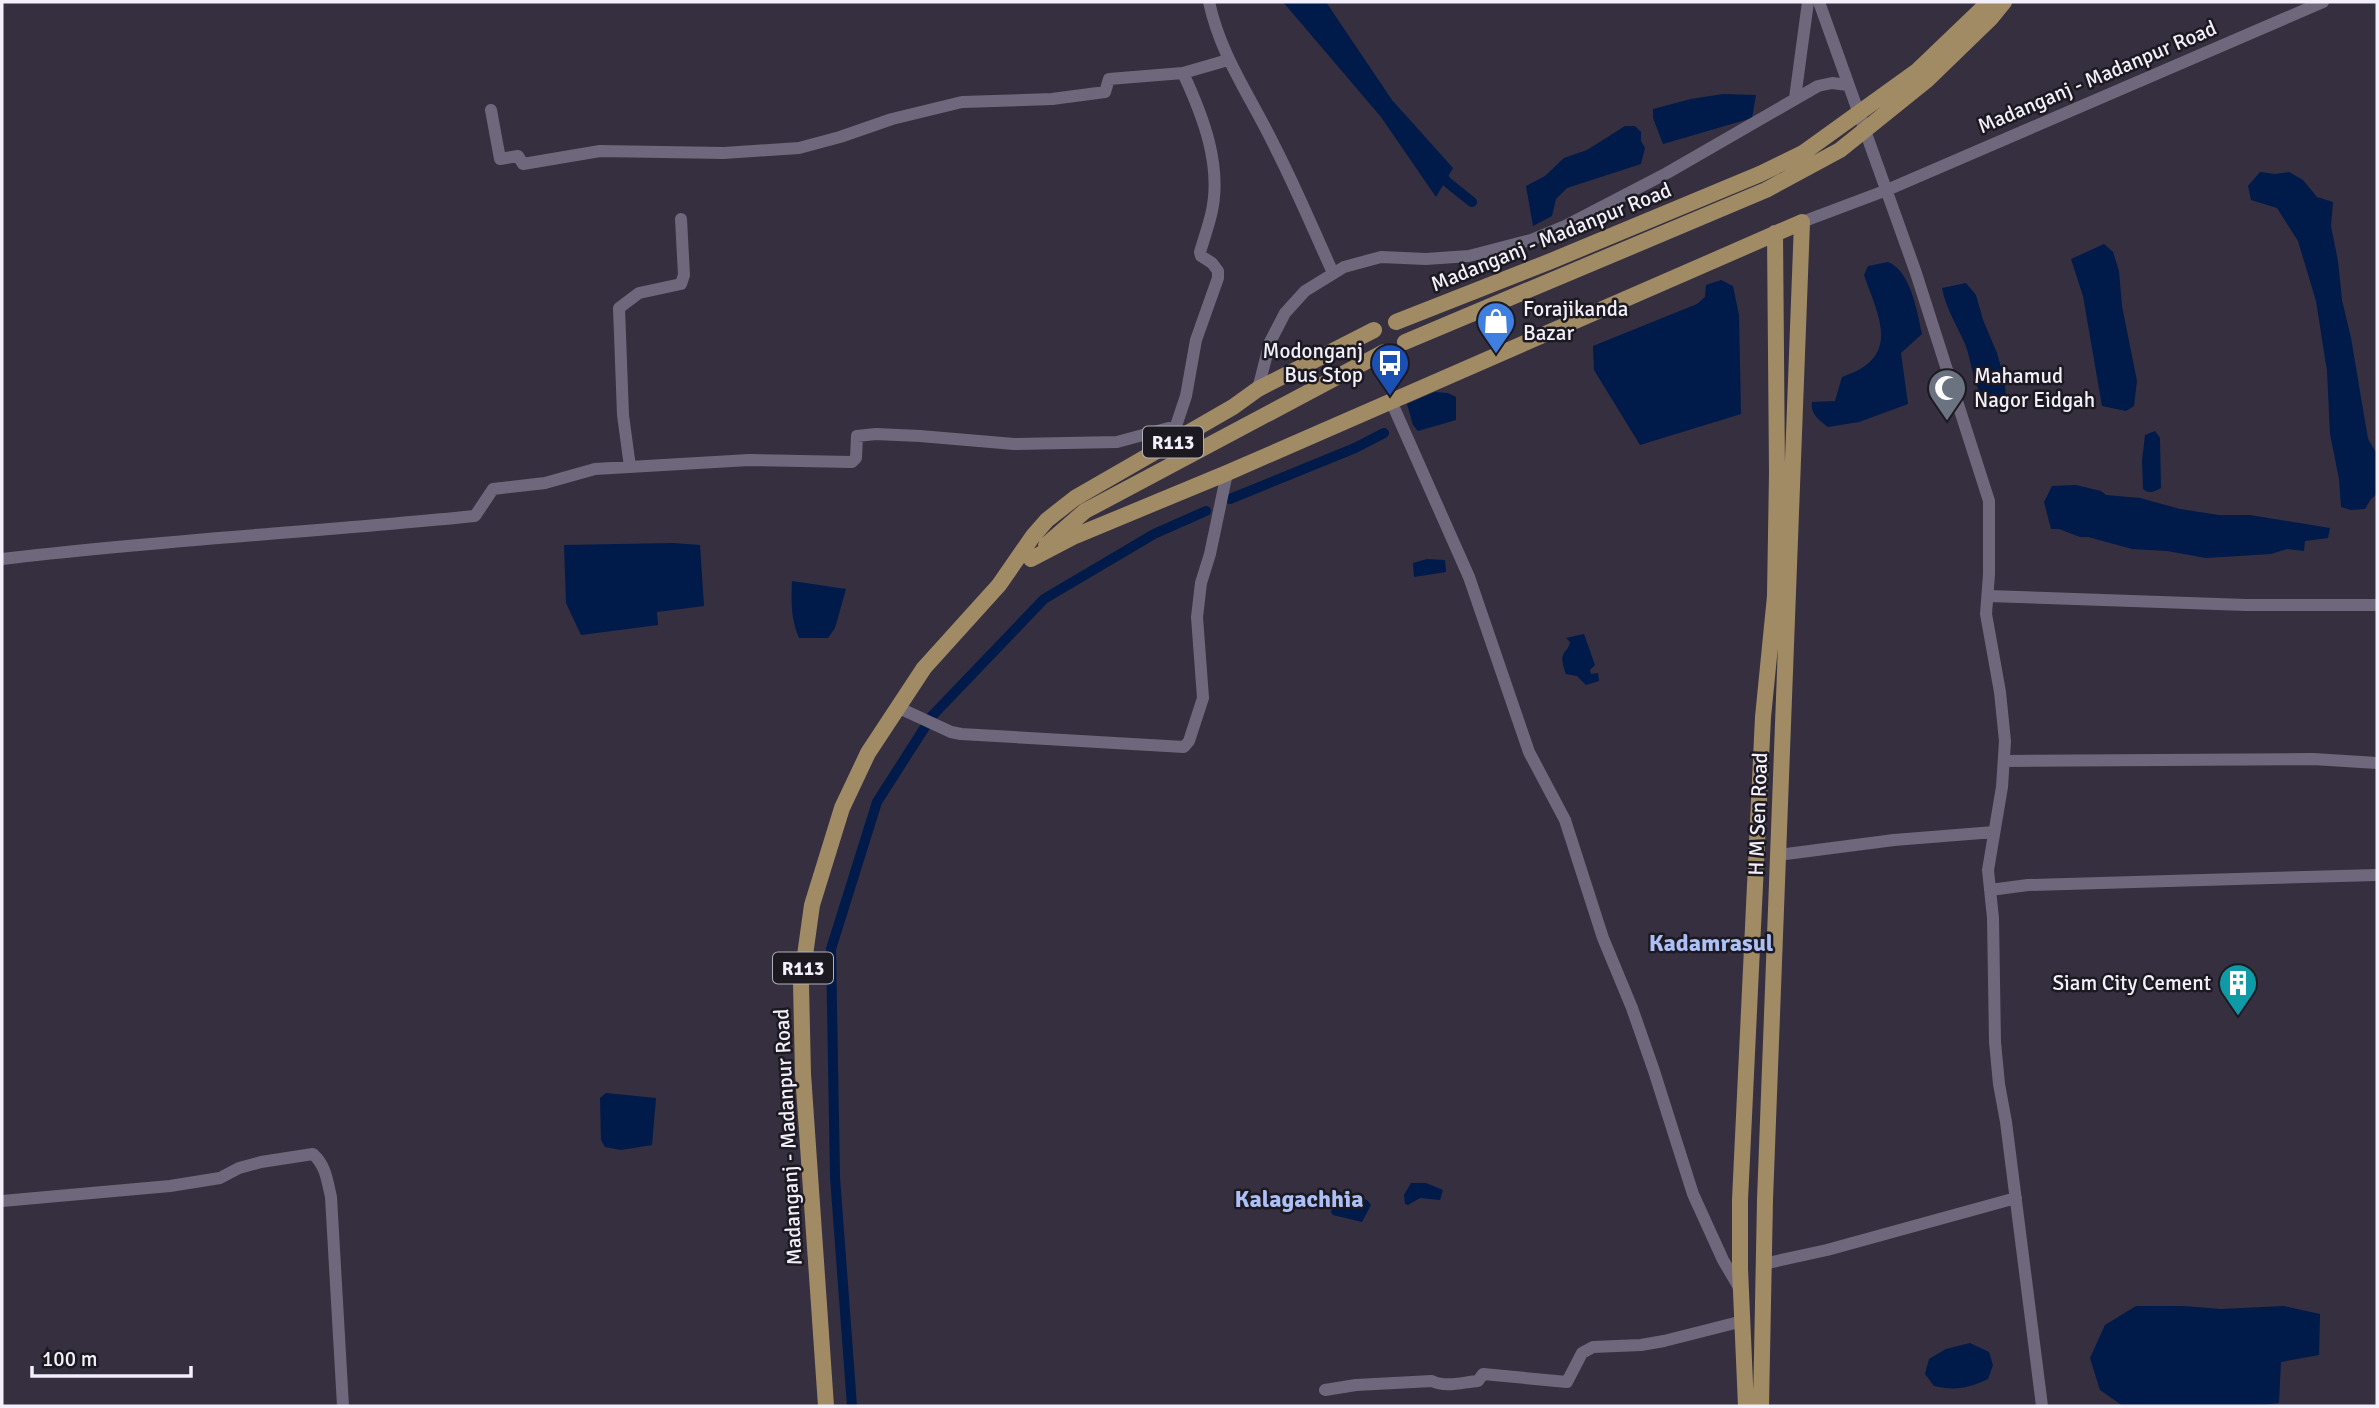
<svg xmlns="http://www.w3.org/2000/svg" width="2379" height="1408" font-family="Signika,sans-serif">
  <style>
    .water { fill: #001a4a }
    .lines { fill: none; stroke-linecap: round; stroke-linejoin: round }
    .canal { stroke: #001a4a; stroke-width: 10 }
    .minor { stroke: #6f687c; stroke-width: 12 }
    .major { stroke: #a18b65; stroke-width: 16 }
    .labels { text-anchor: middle; stroke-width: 5; stroke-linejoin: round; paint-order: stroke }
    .shield { fill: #1c1921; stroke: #b2b0ba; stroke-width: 2 }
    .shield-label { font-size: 19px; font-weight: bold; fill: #f3f0fb }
    .street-label { font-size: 21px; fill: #f3f0fb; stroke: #1c1921 }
    .poi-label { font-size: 21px; fill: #f3f0fb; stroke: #1c1921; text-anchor: start }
    .quarter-label { font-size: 24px; font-weight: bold; fill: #acbff6; stroke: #1c1921 }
  </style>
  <rect width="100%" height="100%" fill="#352f40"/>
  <!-- water -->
  <path class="water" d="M1283 2H1326L1392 100 1453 168 1436 197 1381 117Z
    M1723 94 1756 95 1752 118 1663 144 1653 118V109L1691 99Z
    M1625 126H1635L1641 132V141L1645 148 1641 164 1567 188 1556 199 1552 216 1533 226 1526 186 1545 176 1564 158 1587 150Z
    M2260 172 2275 174 2289 172 2303 180 2317 197 2333 202 2331 226 2338 261 2342 300 2351 338 2368 439 2377 454V494L2371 499 2365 509 2351 510 2341 507 2339 479 2330 434 2327 371 2316 301 2298 241 2277 208 2251 200 2248 186Z
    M2104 244 2113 252 2119 271 2122 306 2137 381 2134 406 2126 411 2102 406 2083 296 2071 259Z
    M1888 262C1911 271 1917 312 1922 334L1901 353 1908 404 1859 422 1828 427C1819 420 1810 414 1812 402L1835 401 1842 377C1902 357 1879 318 1864 275L1868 266Z
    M1721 280 1733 286 1739 315 1741 414 1640 445 1594 370 1593 346 1697 304 1705 297 1706 285Z
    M1966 283 1976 295 1983 320 1997 353 2004 378 2006 396 1995 404C1990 402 1985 401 1982 396 1972 381 1972 361 1965 344 1957 325 1946 309 1942 288Z
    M1435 392 1448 393 1456 397V420L1418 431 1413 425 1407 404Z
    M2155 431 2160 438 2161 488C2154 492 2149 494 2143 489L2142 460 2145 435Z
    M2076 485 2101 491 2106 495 2140 498 2180 509 2219 515H2250L2330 528 2328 538 2305 541 2304 551 2287 549 2271 554 2206 558 2167 551 2132 549 2088 537H2080L2059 529H2051L2044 502 2052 486Z
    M673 543 700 545 704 606 657 612 658 625 581 635 566 603 564 545Z
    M1427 559 1445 560 1446 572 1414 577 1413 563Z
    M792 581 846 589 835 628 828 638H799C791 619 791 602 792 581Z
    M1584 634 1595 665 1590 670 1591 674 1598 673 1599 681 1586 685 1577 676 1566 674C1564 669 1561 660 1563 655 1565 650 1569 649 1570 642L1566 638Z
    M606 1093 656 1098 652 1145 621 1150 605 1147 601 1140 600 1098Z
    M1411 1183H1426L1443 1190 1440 1200 1420 1198 1408 1205 1405 1204 1404 1195Z
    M1337 1191 1367 1200 1371 1205 1362 1222 1333 1215 1331 1212Z
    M2136 1306H2183L2221 1309 2284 1306 2320 1314 2319 1355 2281 1362 2279 1403 2252 1406H2123L2100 1390 2090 1358 2105 1325Z
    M1970 1343 1989 1352 1993 1365 1988 1379C1969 1388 1955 1391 1934 1386L1925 1374 1929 1359 1946 1349Z"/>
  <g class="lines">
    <!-- canal -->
    <path class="canal" d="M1438 171 1447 182 1472 202
      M1230 499 1355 448 1384 433
      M931 717 1044 599 1154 534 1206 511
      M852 1406 835 1177 831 949 877 802 925 727"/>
    <!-- minor -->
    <path class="minor" d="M1209 2C1221 57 1251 97 1275 147 1296 188 1314 231 1333 273
      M1819 2 1916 273 1989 501V574L1986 614 2000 692 2005 741 2002 787 1988 870 1993 918 1995 1042 1999 1084 2006 1122 2042 1406
      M1795 98 1808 2
      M491 110 500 159 518 156 523 164 600 151 724 153 799 148 840 137 892 119 962 102 1052 99 1105 92 1109 79 1183 73 1228 60
      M1802 222 1887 190 2323 2
      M1258 389 1270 342 1285 313 1305 291 1344 267 1381 257 1426 259 1469 256 1531 240 1565 226 1667 173 1818 86 1832 83 1848 85
      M1391 401 1469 577 1529 752 1565 820 1603 938 1632 1008 1654 1071 1693 1194 1723 1260 1740 1289
      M630 467 623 415 619 308 639 293 681 284 684 275 681 219
      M2 559C159 540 317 532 475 516L493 489 545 483 595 469 749 460 852 462 856 458 857 436 876 434 920 436 1014 444 1117 442 1176 426 1186 396 1196 340 1218 278V271L1212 263 1201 256 1200 252C1204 239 1208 227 1211 215 1223 167 1203 116 1183 73
      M1988 596 2246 605H2377
      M897 707 951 732 961 734 1184 747 1189 741 1203 698 1197 617 1201 583 1210 554 1227 473
      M2004 761 2313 759 2377 763
      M1778 855 1894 840 1994 832
      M1990 890 2028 885 2377 875
      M2 1201 170 1186 220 1178 239 1168 261 1162 313 1154C326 1166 327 1180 331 1197L343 1406
      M1763 1264 1827 1250 2016 1198
      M1325 1390 1356 1385 1432 1381C1446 1388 1463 1382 1478 1381L1483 1374 1567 1382 1582 1353 1593 1347 1641 1345 1664 1341 1743 1321"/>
    <!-- major -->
    <path class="major" d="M1396 322 1551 261 1760 174 1803 153 1917 71 1989 2
      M1405 342 1766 190 1840 150 1927 80 1991 18 2004 2
      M1046 545 1085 511 1384 352
      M1031 559 1075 536 1227 473 1802 222 1765 1200 1761 1406
      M826 1406 803 1074 801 984 812 905 842 808 868 753 924 668 999 585 1033 536 1047 520 1075 498 1233 407 1258 389 1374 330
      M1746 1406 1740 1269V1200L1763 717 1775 596 1777 473 1775 233"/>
  </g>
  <!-- icons -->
  <defs>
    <symbol id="shop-pin" viewBox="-11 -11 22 30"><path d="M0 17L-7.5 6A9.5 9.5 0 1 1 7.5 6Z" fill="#3f7fe0" stroke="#1c1921"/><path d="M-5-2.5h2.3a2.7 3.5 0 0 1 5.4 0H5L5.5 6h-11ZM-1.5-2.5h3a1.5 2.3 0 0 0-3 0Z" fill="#fff"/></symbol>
    <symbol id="bus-pin" viewBox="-11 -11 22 30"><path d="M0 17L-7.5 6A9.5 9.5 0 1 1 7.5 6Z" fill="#1a4fb4" stroke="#1c1921"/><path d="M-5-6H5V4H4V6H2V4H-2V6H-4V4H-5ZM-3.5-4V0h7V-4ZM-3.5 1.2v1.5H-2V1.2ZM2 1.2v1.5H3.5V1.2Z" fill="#fff"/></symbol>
    <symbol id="mosque-pin" viewBox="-11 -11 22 30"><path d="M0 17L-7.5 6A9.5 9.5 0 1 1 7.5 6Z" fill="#6b7280" stroke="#1c1921"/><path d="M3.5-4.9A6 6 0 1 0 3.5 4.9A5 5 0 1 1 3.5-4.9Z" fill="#fff"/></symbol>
    <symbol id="building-pin" viewBox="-11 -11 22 30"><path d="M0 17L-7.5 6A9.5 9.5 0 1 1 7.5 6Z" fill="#0f9aa8" stroke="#1c1921"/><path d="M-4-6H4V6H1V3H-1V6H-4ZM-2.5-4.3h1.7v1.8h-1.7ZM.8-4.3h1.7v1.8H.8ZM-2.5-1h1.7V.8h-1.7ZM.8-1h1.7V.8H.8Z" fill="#fff"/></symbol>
  </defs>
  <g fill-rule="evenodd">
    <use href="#shop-pin" x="1474" y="299" width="44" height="60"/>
    <use href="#bus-pin" x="1368" y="341" width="44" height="60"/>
    <use href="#mosque-pin" x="1925" y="366" width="44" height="60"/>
    <use href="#building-pin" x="2216" y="961" width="44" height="60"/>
  </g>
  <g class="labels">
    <!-- shield labels -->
    <g class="shield">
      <rect x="1143" y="426.5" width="60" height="31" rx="5"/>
      <rect x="773" y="952.5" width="60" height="31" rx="5"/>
    </g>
    <g class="shield-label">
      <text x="1173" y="449">R113</text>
      <text x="803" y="975">R113</text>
    </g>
    <!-- street labels -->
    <g class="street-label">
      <text transform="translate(2097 77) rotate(-23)" y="7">Madanganj - Madanpur Road</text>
      <text transform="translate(1551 237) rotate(-22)" y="7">Madanganj - Madanpur Road</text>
      <text transform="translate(1758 814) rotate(-88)" y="7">H M Sen Road</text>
      <text transform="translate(788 1137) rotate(-93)" y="7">Madanganj - Madanpur Road</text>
    </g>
    <!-- poi labels -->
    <g class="poi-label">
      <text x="1523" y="316">Forajikanda<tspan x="1523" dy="24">Bazar</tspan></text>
      <text x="1363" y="358" text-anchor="end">Modonganj<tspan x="1363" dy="24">Bus Stop</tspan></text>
      <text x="1974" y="383">Mahamud<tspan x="1974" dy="24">Nagor Eidgah</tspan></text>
      <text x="2211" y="990" text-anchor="end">Siam City Cement</text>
    </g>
    <!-- quarter labels -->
    <g class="quarter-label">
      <text x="1711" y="951">Kadamrasul</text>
      <text x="1299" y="1207">Kalagachhia</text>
    </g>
  </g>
  <!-- border -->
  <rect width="2379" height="1408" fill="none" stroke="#f3f0fb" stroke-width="7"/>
  <!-- scale -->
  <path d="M32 1366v10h159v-10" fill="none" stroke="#f3f0fb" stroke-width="3.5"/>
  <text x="42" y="1366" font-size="21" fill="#f3f0fb" stroke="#1c1921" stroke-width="5" paint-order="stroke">100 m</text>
</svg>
